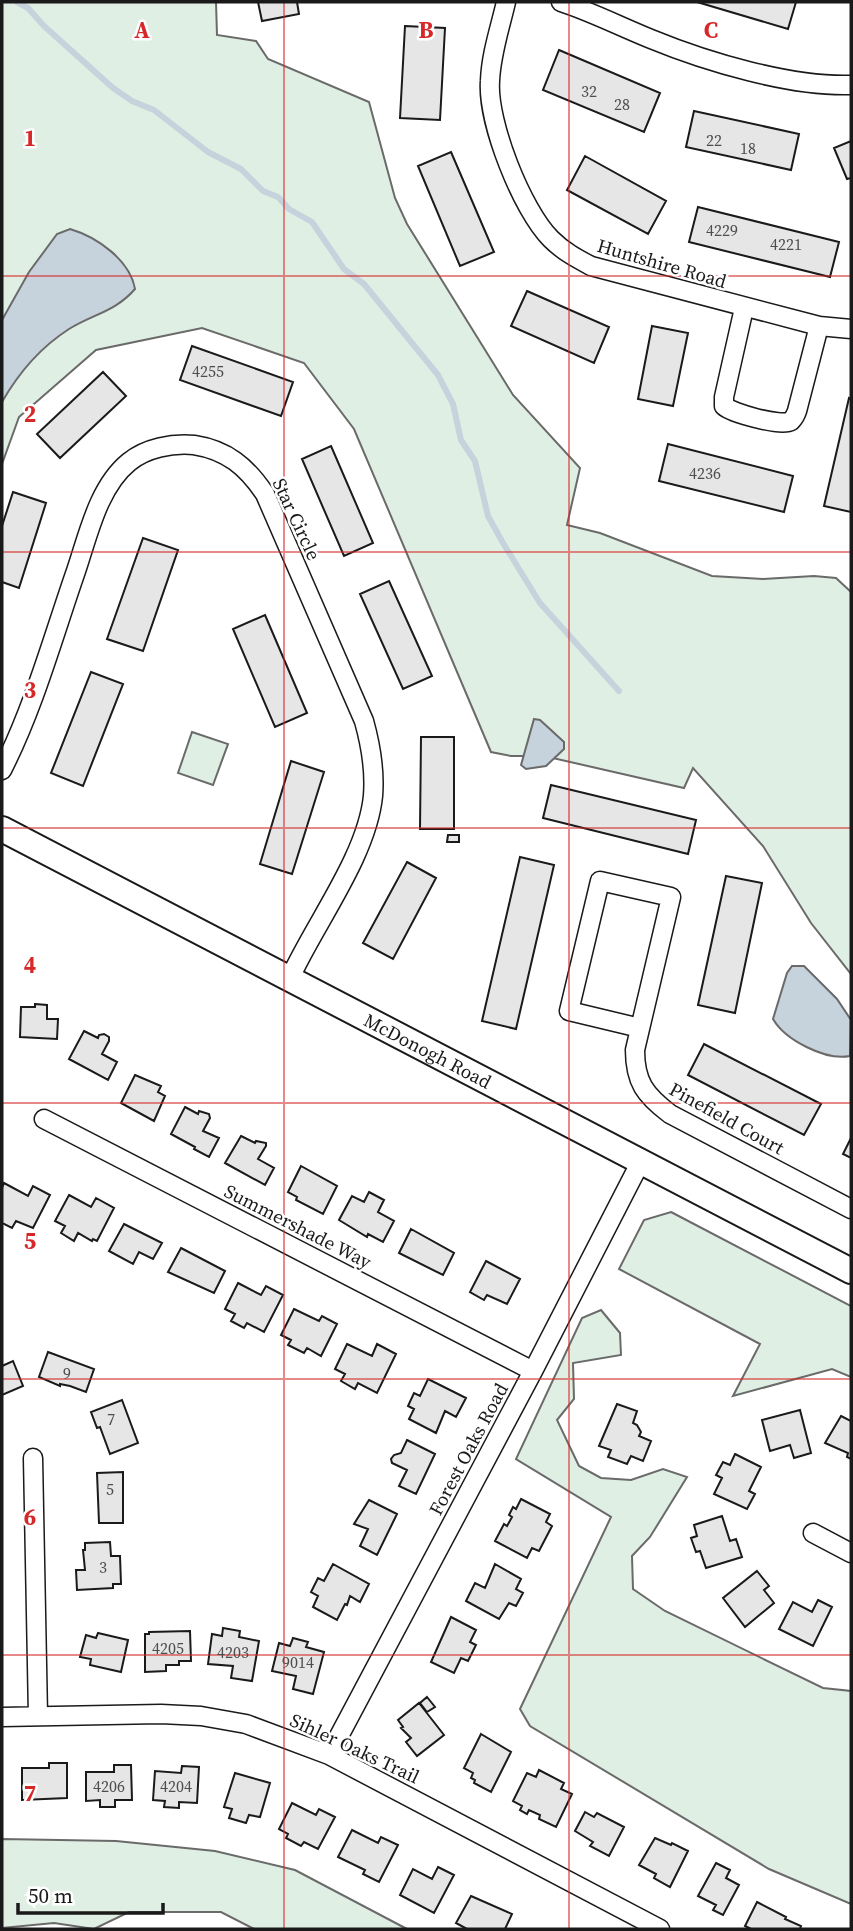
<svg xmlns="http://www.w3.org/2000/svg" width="853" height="1931" font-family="'Source Serif 4',serif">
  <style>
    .green { fill: #e0efe3; stroke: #6a6a6a; stroke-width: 2 }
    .water { fill: #c6d2dc; stroke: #6a6a6a; stroke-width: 2 }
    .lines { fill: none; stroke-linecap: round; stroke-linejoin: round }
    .stream { stroke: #c6d2dc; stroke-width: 6 }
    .building { fill: #e6e6e6; stroke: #1a1a1a; stroke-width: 2 }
    .street-casing { stroke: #1a1a1a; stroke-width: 21 }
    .secondary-casing { stroke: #1a1a1a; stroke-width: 28 }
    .street { stroke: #fff; stroke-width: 18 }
    .secondary { stroke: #fff; stroke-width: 24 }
    .grid { fill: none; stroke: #d62828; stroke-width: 2; stroke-opacity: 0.55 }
    .labels { text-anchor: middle; stroke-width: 5; stroke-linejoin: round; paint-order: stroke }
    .number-label { font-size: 16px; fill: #4d4d4d }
    .street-label { font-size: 19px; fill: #1a1a1a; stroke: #fff }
    .grid-label { font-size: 23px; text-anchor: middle; font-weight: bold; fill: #d62828; stroke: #fff; stroke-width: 5; stroke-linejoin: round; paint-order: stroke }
  </style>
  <rect width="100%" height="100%" fill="#fff"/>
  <!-- green -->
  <path class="green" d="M2 2H216L217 35 256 41 268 59 369 102 395 198 407 224 513 395 580 468 567 525 600 533 712 576 763 579 814 576 836 578 851 592V974L811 923 763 846 693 768 684 788 544 756H511L491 752 354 429 304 363 202 328 96 350 19 417 2 464Z
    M192 732 228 744 213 785 178 773Z
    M671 1212 851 1306V1377L832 1369 733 1396 760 1344 619 1269 644 1220Z
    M601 1310 620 1333 621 1355 573 1363 574 1399 557 1420 579 1466 601 1478 631 1480 663 1469 687 1477 650 1537 632 1556 633 1589 665 1611 823 1688 851 1691V1904L769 1869 530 1726 520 1709 611 1517 516 1459 582 1318Z
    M2 1839 116 1841 215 1851 295 1870 407 1929H254L221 1912H129L94 1929 54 1923 2 1928Z"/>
  <!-- water -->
  <path class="water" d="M70 229C97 237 130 260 135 289 115 312 93 314 69 329 41 347 18 374 2 402V320L29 272 57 234Z
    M534 719 540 720 564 742V749L546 766 526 769 521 765Z
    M792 966H804L837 999 851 1020 850 1056C826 1061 785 1040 773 1019L787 973Z"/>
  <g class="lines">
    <!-- stream -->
    <path class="stream" d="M17 2 28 8 44 26 113 88 132 101 154 110 208 152 241 169 263 191 278 197 289 209 312 222 344 269 364 284 438 375 453 404 461 440 475 461 488 516 503 543 540 603 619 691"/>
  </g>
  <!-- building -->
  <path class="building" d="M258 2H297L299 14 262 21Z
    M697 2H796L788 29Z
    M405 26 445 28 440 120 400 118Z
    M559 50 660 93 644 132 543 90Z
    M694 111 799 134 791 170 686 147Z
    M851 141V178L847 179 834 148Z
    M451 152 494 252 460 266 418 166Z
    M585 156 666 201 648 234 567 190Z
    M698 207 839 242 830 277 689 242Z
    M527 291 609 327 594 363 511 326Z
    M652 326 688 333 673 406 638 399Z
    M192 346 293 382 281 416 180 380Z
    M103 372 126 396 60 458 37 434Z
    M849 398 851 399V512L824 506Z
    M668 444 793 476 784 512 659 481Z
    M331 446 373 543 344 556 302 459Z
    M13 492 46 503 19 588 2 582V526Z
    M143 538 178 550 143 651 107 639Z
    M389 581 432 676 403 689 360 594Z
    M265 615 307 713 275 727 233 629Z
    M91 672 123 684 83 786 51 773Z
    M421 737H454V829H420Z
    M291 761 324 772 292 874 260 864Z
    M551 785 696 820 688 854 543 818Z
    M448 835H459V842H447Z
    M520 857 554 865 516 1029 482 1021Z
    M407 862 436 878 393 959 363 943Z
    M726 876 762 883 735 1013 698 1005Z
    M35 1004 47 1005V1019H58L57 1039 20 1037 21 1007H35Z
    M84 1031 98 1038 99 1035 104 1034 109 1037V1041L102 1054 117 1062 108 1080 69 1059Z
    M704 1044 821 1104 804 1135 688 1075Z
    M135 1075 161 1086 158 1092 165 1096 154 1121 121 1103Z
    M185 1107 198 1114 199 1111 209 1114 210 1118 203 1131 219 1138 209 1157 194 1149 195 1147 171 1134Z
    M241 1136 255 1143 256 1141 266 1143V1146L258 1159 274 1168 265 1185 225 1163Z
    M851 1138V1158L843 1154Z
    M301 1166 337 1186 323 1214 296 1200 297 1197 288 1192Z
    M4 1183 28 1196 33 1186 50 1195 33 1228 16 1221 12 1228 2 1223V1188Z
    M369 1192 384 1200 378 1212 394 1221 383 1242 368 1234 367 1237 339 1220 352 1196 364 1202Z
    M69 1195 91 1207 96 1198 114 1208 97 1241 93 1239 92 1241 78 1233 74 1241 61 1233 65 1226 55 1221Z
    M124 1224 162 1243 153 1259 139 1252 133 1264 109 1251Z
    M411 1229 454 1253 443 1275 399 1253Z
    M181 1248 225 1271 214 1293 168 1272Z
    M486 1261 520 1279 507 1304 487 1295 484 1300 470 1292Z
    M238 1283 261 1295 266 1286 283 1295 264 1332 247 1323 244 1328 231 1321 235 1314 225 1309Z
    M294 1309 319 1321 322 1316 337 1324 321 1356 307 1348 304 1353 288 1345 291 1340 281 1335Z
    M347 1344 372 1356 377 1344 396 1354 377 1393 358 1383 355 1389 341 1381 345 1374 335 1369Z
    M48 1352 94 1369 86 1392 70 1386 60 1384V1386L39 1377Z
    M13 1361 23 1386 2 1395V1366Z
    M428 1379 466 1398 456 1417 445 1411 436 1433 409 1419 414 1409 408 1406 414 1393 420 1396Z
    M122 1400 138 1443 110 1454 100 1427 97 1428 91 1412Z
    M617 1404 637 1411 633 1423 637 1425 641 1432 639 1436 651 1441 643 1461 631 1456 627 1464 608 1457 611 1450 599 1446Z
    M800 1410 811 1453 794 1458 790 1445 770 1451 762 1420Z
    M841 1416 851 1421V1459L847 1457 848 1453 825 1443Z
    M407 1440 435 1454 416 1494 399 1486 407 1470 392 1463 391 1459 394 1455 401 1453Z
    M735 1454 761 1467 749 1491 755 1494 747 1509 714 1494 722 1478 716 1475 723 1462 730 1465Z
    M123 1472V1523H99L97 1473Z
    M521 1499 550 1514 546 1522 552 1526 539 1551 532 1548 527 1558 495 1541 504 1524 507 1526 512 1517 509 1515 513 1507 516 1509Z
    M369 1500 397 1514 377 1555 360 1546 368 1529 354 1524Z
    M722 1516 730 1541 736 1539 742 1557 706 1568 700 1551 696 1552 691 1538 697 1536 694 1525Z
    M110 1542 111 1556H120L121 1584H113V1588L77 1590 76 1570H85L83 1550H85V1543Z
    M333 1564 369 1584 360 1602 350 1596 347 1605 345 1604 337 1620 313 1607 318 1596 311 1592 318 1578 324 1581Z
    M495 1564 521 1579 516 1589 523 1593 516 1606 509 1603 499 1619 466 1601 475 1583 485 1588Z
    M757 1571 769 1586 764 1590 774 1603 745 1627 723 1598Z
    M818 1600 832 1607 813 1646 779 1629 793 1602 812 1612Z
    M451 1617 476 1630 470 1642 476 1645 468 1661 461 1658 454 1673 431 1662Z
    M223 1628 240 1631 239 1637 259 1641 252 1681 231 1678 233 1666 208 1664 212 1634 222 1636Z
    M190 1631 191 1661H179V1665H166V1671L145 1672V1634H149V1632Z
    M98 1633 128 1640 121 1672 90 1665 91 1659 80 1657 86 1635 96 1638Z
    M293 1638 308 1642 306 1647 324 1652 313 1694 293 1689 296 1676 272 1671 279 1643 290 1646Z
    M427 1697 435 1707 427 1712 420 1703Z
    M419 1703 444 1735 417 1756 406 1742 411 1738 401 1728 403 1727 398 1720Z
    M481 1734 511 1752 491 1792 474 1783 475 1780 471 1778 473 1773 464 1768Z
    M49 1763H67V1798L22 1800V1768H49Z
    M114 1765H131L132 1800H115V1807H100V1800L86 1801V1772H114Z
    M182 1766 199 1767 197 1803 179 1802V1808L164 1807 165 1801 153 1800 155 1771 181 1773Z
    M539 1770 564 1783 561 1789 572 1794 556 1827 539 1819 540 1815 529 1810 527 1814 520 1810 522 1806 513 1801 527 1773 536 1777Z
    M235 1773 270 1783 260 1817 249 1815 246 1823 229 1818 232 1809 224 1807Z
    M292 1803 316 1815 319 1809 335 1817 318 1849 304 1842 301 1846 286 1838 288 1834 279 1829Z
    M585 1812 594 1817 597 1813 624 1827 609 1856 590 1846 593 1842 575 1831Z
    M352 1830 378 1843 381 1837 398 1845 379 1882 363 1874 365 1870 338 1857Z
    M655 1838 671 1845 672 1843 688 1851 670 1887 654 1878 656 1874 639 1865Z
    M716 1863 730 1870 726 1878 739 1885 723 1915 713 1910 716 1905 698 1896Z
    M438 1867 454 1875 434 1913 400 1895 413 1869 432 1879Z
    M471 1896 512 1914 505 1929H467L456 1923Z
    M757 1902 786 1917 785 1919 801 1926 800 1929H751L745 1926Z"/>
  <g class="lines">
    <defs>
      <path id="street" d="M506 2C500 28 491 54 490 81 487 122 522 210 551 239 563 251 576 258 591 266L819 326 851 329
        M561 2C592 12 621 27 651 39 707 62 791 87 851 85
        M744 308 724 397V406C732 413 781 427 791 421 793 419 796 414 797 411L819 326
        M2 770C34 707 53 637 76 571 88 536 98 487 129 462 146 448 172 443 194 445 227 450 247 467 265 494L364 721C371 746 375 771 373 796 367 856 315 923 290 978
        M640 1028 569 1011 600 881 671 897 635 1050C635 1082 645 1095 670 1114L851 1209
        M44 1119 533 1371
        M33 1458 38 1716
        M813 1533 851 1553
        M2 1717 161 1714 201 1716 246 1724 329 1755 660 1929
        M329 1755 533 1371 641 1161"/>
      <g id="secondary">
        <path id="s1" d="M2 829 851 1271"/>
      </g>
    </defs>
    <!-- street casing -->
    <use href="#street" class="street-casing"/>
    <!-- secondary casing -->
    <use href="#secondary" class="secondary-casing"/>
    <!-- street -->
    <use href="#street" class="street"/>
    <!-- secondary -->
    <use href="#secondary" class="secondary"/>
  </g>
  <!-- grid -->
  <path class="grid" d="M284 2V1929M569 2V1929M2 276H851M2 552H851M2 828H851M2 1103H851M2 1379H851M2 1655H851"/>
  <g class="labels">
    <!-- number labels -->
    <g class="number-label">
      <text x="589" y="97">32</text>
      <text x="622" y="110">28</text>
      <text x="714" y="146">22</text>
      <text x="748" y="154">18</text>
      <text x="722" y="236">4229</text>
      <text x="786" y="250">4221</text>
      <text x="208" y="377">4255</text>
      <text x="705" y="479">4236</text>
      <text x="67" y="1379">9</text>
      <text x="111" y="1425">7</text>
      <text x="110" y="1495">5</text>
      <text x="103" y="1573">3</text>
      <text x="168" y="1654">4205</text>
      <text x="233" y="1658">4203</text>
      <text x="298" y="1668">9014</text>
      <text x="109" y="1792">4206</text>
      <text x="176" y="1792">4204</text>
    </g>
    <!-- street labels -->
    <g class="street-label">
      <text transform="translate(662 263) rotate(16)" y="7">Huntshire Road</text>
      <text transform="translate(297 519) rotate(65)" y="7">Star Circle</text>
      <text dy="7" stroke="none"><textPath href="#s1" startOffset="480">McDonogh Road</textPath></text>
      <text transform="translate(727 1118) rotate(29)" y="7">Pinefield Court</text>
      <text transform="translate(298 1226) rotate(27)" y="7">Summershade Way</text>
      <text transform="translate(468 1449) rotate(-62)" y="7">Forest Oaks Road</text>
      <text transform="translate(355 1748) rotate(25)" y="7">Sihler Oaks Trail</text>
    </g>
  </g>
  <g class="grid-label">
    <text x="142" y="38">A</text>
    <text x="426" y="38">B</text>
    <text x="711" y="38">C</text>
    <text x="30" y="146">1</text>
    <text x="30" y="422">2</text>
    <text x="30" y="698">3</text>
    <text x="30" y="973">4</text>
    <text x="30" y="1249">5</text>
    <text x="30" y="1525">6</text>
    <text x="30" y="1801">7</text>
  </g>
  <!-- border -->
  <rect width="853" height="1931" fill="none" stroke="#1a1a1a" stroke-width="7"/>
  <!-- scale -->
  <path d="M18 1903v10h145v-10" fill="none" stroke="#1a1a1a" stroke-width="3.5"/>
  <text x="28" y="1903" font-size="21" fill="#1a1a1a" stroke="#ffffff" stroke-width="5" paint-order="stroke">50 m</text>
</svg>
